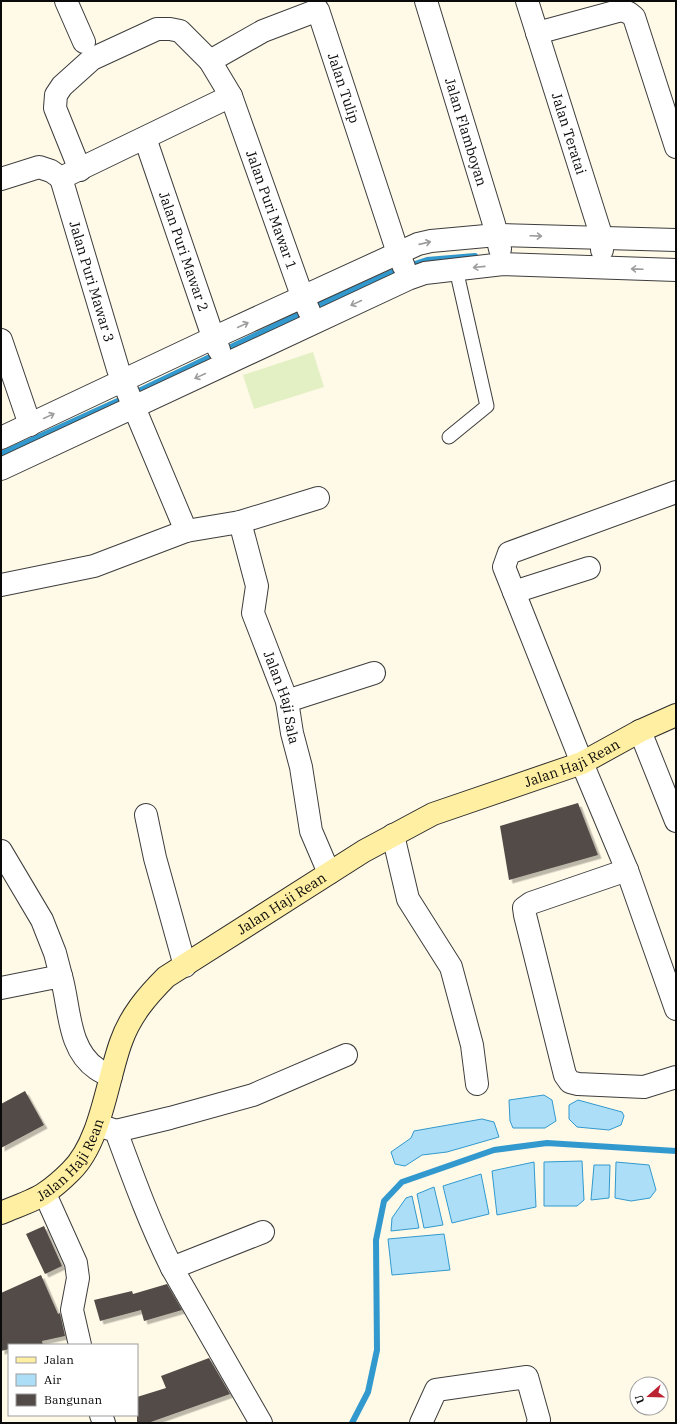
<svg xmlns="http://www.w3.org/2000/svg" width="677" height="1424" font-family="'IBM Plex Serif',serif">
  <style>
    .pitch { fill: #e3f0c4 }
    .water { fill: #acdff7; stroke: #3299ce }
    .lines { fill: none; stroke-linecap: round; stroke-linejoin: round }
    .stream { stroke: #3299ce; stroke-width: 6 }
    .building { fill: #534b47; filter: url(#shadow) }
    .lane-casing { stroke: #3d3d3d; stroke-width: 15 }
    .street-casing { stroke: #3d3d3d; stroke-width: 24 }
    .secondary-casing { stroke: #2c2c2c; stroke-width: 24 }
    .lane { stroke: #fff; stroke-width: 13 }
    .street { stroke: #fff; stroke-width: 22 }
    .secondary { stroke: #ffefa2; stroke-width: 22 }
    .oneway { stroke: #9d9d9d }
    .labels { text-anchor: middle; stroke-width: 4; stroke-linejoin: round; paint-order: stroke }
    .street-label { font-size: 14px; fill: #0a0a0a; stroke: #fff }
  </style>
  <defs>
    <filter id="shadow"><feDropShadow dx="3.5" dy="3.5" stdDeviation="0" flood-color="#0004"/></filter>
  </defs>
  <rect width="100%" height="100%" fill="#fff9e7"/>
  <!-- pitch -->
  <path class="pitch" d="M313 352 324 387 254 409 243 375Z"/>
  <!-- water -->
  <path class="water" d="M544 1095 552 1100 556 1121 545 1128H513L510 1121 509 1100Z
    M578 1100 622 1112 624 1116 621 1125 609 1130 577 1127 569 1119V1105Z
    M482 1119 494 1122 499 1137 447 1152 422 1155 405 1166 395 1164 391 1152 411 1138 414 1131Z
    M582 1161 584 1200 577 1206H544V1162Z
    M534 1162 536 1207 497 1215 492 1171Z
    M616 1162 649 1165 656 1190 650 1198 631 1201 615 1198Z
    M594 1165H610L609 1198 591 1200Z
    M481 1174 489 1214 452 1223 443 1186Z
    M434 1187 443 1225 424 1228 417 1194Z
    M412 1196 419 1228 391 1231 392 1218 406 1198Z
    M444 1234 450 1270 392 1275 388 1239Z"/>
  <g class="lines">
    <!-- stream -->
    <path class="stream" d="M1 454 120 400 300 314 397 270 427 260 475 256
      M352 1423 368 1392 377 1350 376 1240 384 1201 402 1182 494 1150 547 1143 676 1151"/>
  </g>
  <!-- building -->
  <path class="building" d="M578 803 598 855 509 880 500 826Z
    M25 1091 44 1125 1 1148V1104Z
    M44 1226 62 1266 45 1274 26 1234Z
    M41 1275 58 1314 60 1313 65 1336 42 1341 43 1345H9V1349L1 1351V1293Z
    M167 1284 182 1310 144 1321 141 1310 100 1321 94 1300 132 1291 133 1294Z
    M209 1358 230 1394 148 1423H137V1397L166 1388 161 1376Z"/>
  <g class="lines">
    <defs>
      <path id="lane" d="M449 437 487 406 456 269"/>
      <g id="street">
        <path d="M66 1 84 42"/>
        <path id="s1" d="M426 1 494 224 500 249"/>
        <path id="s2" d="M527 1 602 238V250"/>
        <path d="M537 33 622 10 629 13 634 17 676 147"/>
        <path id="s3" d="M210 61 263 31 318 10 396 247 404 267"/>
        <path id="s4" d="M145 138 210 328 219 350"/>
        <path id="s5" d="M80 170 55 108 56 95 62 86 92 59 157 29H170L180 31 210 61 231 96 300 290 309 311"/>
        <path id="s6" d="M61 178 118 369 186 531"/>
        <path d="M1 179 39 167 51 171 61 178 231 96"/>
        <path d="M1 340 30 425"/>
        <path d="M1 438 213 338 418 244 431 241 497 235 676 240"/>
        <path d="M1 469 408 279 425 273 503 264 676 270"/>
        <path d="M676 492 509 553 504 567 582 763 627 870 676 1009"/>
        <path id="s7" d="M240 522 257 586 253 613 287 701 292 733 301 767 311 831 329 873"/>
        <path d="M1 585 94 566 186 531 240 522 318 498"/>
        <path d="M514 592 589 568"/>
        <path d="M287 701 374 673"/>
        <path d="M640 731 676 821"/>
        <path d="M146 815 155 858 185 966"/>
        <path d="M393 835 408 899 451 967 472 1045 477 1084"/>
        <path d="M1 851 42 920 55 953 61 976"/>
        <path d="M627 870 531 903 524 908 525 915 565 1075 570 1082 578 1084 644 1087 676 1077"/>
        <path d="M1 988 61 976C70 1006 67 1049 97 1069 101 1072 106 1074 111 1076"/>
        <path d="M98 1125 116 1131C133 1177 150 1224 172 1268L261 1423"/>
        <path d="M116 1131 170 1118 253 1095 346 1055"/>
        <path d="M45 1194 76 1263 78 1278 72 1310 80 1345"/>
        <path d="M172 1268 263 1232"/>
        <path d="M101 1415 104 1423"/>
        <path d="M421 1423 436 1390 527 1377 539 1420 538 1423"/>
      </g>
      <g id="secondary">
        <path id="s8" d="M1 1213C14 1207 34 1201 45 1193 54 1187 63 1179 71 1171 101 1142 107 1080 121 1042 130 1016 147 996 166 977L364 851 433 814 582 763 640 731 676 715"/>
      </g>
    </defs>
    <!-- lane casing -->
    <use href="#lane" class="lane-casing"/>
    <!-- street casing -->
    <use href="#street" class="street-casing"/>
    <!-- secondary casing -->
    <use href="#secondary" class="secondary-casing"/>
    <!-- lane -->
    <use href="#lane" class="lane"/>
    <!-- street -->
    <use href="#street" class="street"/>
    <!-- secondary -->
    <use href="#secondary" class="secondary"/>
  </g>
  <!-- one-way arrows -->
  <defs><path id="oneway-shaft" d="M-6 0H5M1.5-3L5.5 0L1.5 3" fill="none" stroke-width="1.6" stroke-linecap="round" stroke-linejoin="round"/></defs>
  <g class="oneway">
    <use href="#oneway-shaft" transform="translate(536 236) rotate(2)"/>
    <use href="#oneway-shaft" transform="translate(425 243) rotate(-13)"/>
    <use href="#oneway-shaft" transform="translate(479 267) rotate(174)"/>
    <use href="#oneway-shaft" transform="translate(637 269) rotate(-178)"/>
    <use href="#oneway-shaft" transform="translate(356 303) rotate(155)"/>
    <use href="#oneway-shaft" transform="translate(243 325) rotate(-25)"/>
    <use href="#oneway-shaft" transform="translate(200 376) rotate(155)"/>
    <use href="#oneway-shaft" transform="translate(49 416) rotate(-25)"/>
  </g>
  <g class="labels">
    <!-- street labels -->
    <g class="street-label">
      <text dy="5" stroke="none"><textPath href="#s3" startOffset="202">Jalan Tulip</textPath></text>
      <text dy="5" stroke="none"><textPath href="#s1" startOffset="137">Jalan Flamboyan</textPath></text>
      <text dy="5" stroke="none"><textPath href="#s2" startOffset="139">Jalan Teratai</textPath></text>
      <text dy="5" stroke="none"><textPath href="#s5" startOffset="430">Jalan Puri Mawar 1</textPath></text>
      <text dy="5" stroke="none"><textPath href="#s4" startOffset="120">Jalan Puri Mawar 2</textPath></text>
      <text dy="5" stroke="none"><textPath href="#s6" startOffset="108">Jalan Puri Mawar 3</textPath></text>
      <text dy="5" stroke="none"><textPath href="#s7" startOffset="183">Jalan Haji Sala</textPath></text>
      <text dy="5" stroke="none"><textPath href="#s8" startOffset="763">Jalan Haji Rean</textPath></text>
      <text dy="5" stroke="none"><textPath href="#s8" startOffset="439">Jalan Haji Rean</textPath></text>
      <text dy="5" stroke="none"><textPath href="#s8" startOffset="91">Jalan Haji Rean</textPath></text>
    </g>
  </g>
  <!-- border -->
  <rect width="677" height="1424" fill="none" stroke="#0a0a0a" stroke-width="4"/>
  <!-- legend -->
  <rect x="8" y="1344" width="130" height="72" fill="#ffffff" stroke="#9d9d9d"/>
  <rect x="16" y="1357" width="20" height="6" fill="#ffefa2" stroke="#9d9d9d"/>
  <text x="44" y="1364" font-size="12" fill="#0a0a0a">Jalan</text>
  <rect x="16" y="1374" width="20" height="12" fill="#acdff7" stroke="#9d9d9d"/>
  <text x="44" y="1384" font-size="12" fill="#0a0a0a">Air</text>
  <rect x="16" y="1394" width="20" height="12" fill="#534b47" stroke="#9d9d9d"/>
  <text x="44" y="1404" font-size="12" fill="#0a0a0a">Bangunan</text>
  <!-- north arrow -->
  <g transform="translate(649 1396) rotate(250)"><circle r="19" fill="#ffffff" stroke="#9d9d9d"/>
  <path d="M0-3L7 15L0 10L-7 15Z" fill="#bb2232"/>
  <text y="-6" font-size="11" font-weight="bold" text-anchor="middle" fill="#0a0a0a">U</text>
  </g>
</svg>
